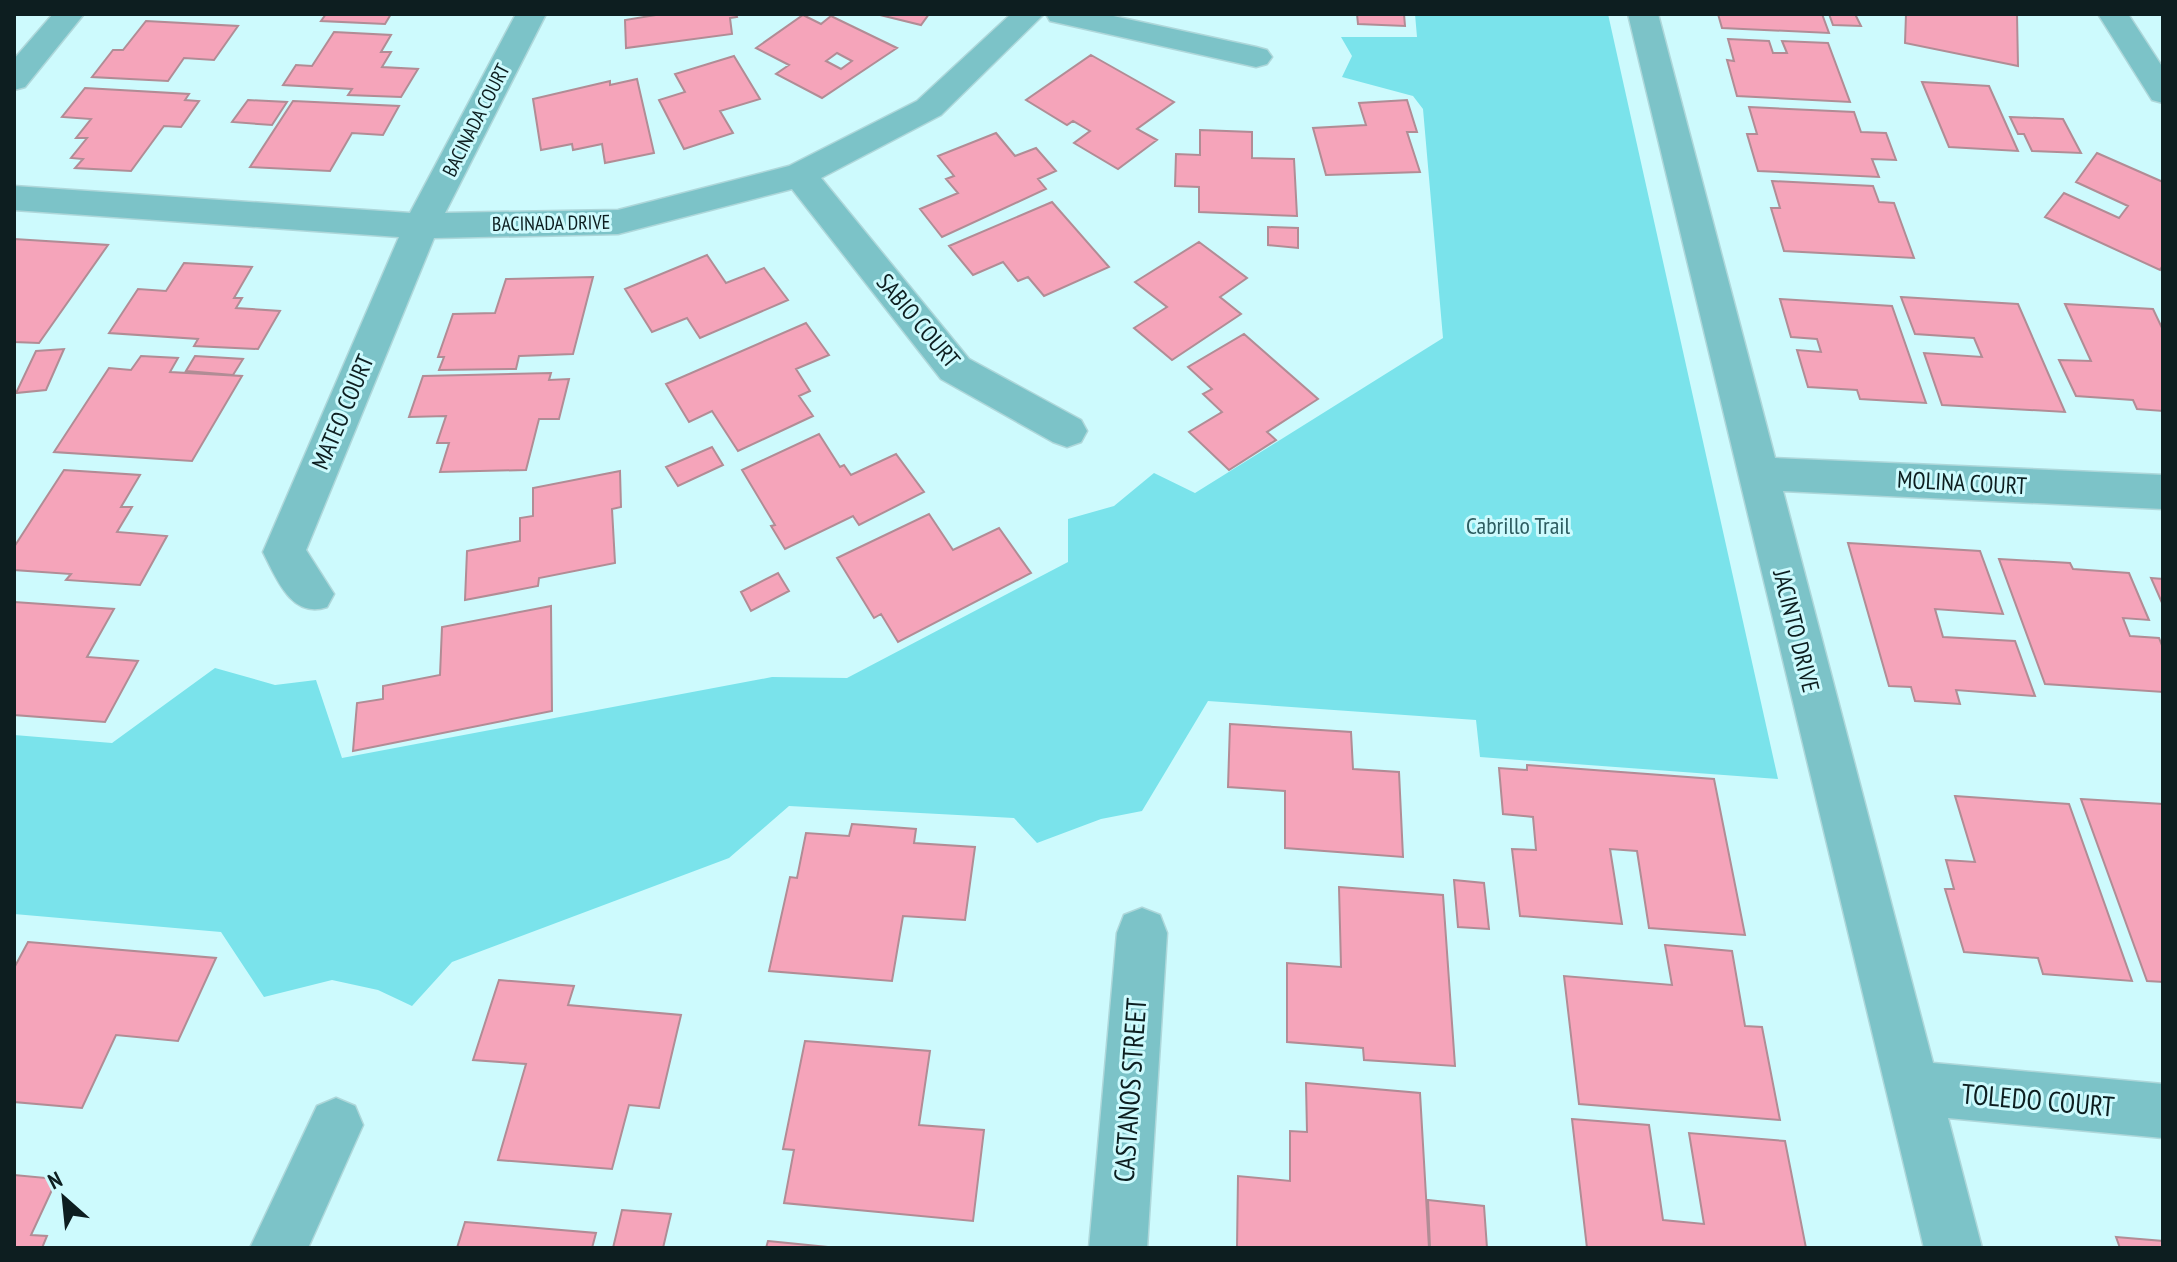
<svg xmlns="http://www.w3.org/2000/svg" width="2177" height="1262" font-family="'PT Sans Narrow',sans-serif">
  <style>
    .green { fill: #7ae3eb }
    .building { fill: #f5a4ba; stroke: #b18c95; stroke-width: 2; fill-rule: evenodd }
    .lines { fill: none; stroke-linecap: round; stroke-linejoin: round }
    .minor-casing { stroke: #aed7da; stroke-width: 3 }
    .minor { fill: #7cc3c8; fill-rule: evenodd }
    .labels { text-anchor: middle; stroke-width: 6; stroke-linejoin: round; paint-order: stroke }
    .far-street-label { font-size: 20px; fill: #0d1e20; stroke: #cdfafd }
    .street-label { font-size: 24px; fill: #0d1e20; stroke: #cdfafd }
    .park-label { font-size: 24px; fill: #2d5c60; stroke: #cdfafd }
    .near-street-label { font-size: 28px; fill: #0d1e20; stroke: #cdfafd }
  </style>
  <rect width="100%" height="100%" fill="#cdfafd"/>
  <!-- green -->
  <path class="green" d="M1415 14H1608L1778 779 1480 757 1476 720 1208 701 1142 811 1101 819 1037 843 1014 818 789 806 729 858 452 962 412 1006 378 990 332 980 264 997 221 932 14 914V735L112 743 215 668 275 685 316 680 342 758 772 677 847 678 1068 562V519L1114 506 1154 473 1195 493 1443 338 1423 109 1413 96 1342 77 1352 56 1341 37H1417Z"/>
  <!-- building -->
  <path class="building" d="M326 14H391L385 24 321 21Z
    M736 14 737 17 730 18 732 34 626 48 625 20 662 14Z
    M876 14H929L921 25Z
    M1357 14H1404L1405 26 1358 24Z
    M1718 14H1822L1829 33 1722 28Z
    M1829 14H1855L1861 26 1833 25Z
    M1906 14H2017L2018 66 1905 43Z
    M803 15 821 24 831 16 897 48 822 98 776 74 789 65 756 48ZM837 53 852 61 841 69 826 61Z
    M146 21 238 26 214 60 184 58 168 81 92 77 113 50H123Z
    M334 32 391 35 381 52H391L382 67 418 69 401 97 348 95 352 89 283 85 296 65 312 66Z
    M1728 39 1769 41 1773 53H1787L1782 41 1828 43 1850 102 1737 96 1727 60 1734 61Z
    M1091 55 1174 102 1137 129 1157 140 1118 169 1074 143 1090 131 1073 121 1067 125 1026 100Z
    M734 56 760 99 720 111 733 133 684 149 659 100 685 92 675 74Z
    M637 79 654 153 605 163 602 144 573 150 572 144 541 150 533 99 610 81V85Z
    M1922 82 1989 86 2018 151 1949 147Z
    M85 88 189 94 185 100 199 101 181 127 164 126 131 171 75 168 83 159 71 158 87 138H76L91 119 62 117Z
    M248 100 287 102 272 125 232 122Z
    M1407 100 1417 132H1407L1420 172 1326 175 1313 128 1366 125 1359 103Z
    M293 101 399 106 383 135 352 133 330 171 250 167Z
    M1749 107 1854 112 1861 132 1886 133 1896 160 1872 159 1879 177 1758 171 1747 134H1757Z
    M2010 117 2063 119 2081 153 2032 151 2024 134H2018Z
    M1200 130 1252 132V158L1294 159 1297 216 1199 212V187L1175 186 1176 154 1200 155Z
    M996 133 1015 156 1036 148 1056 171 1038 179 1046 189 942 237 920 209 958 193 946 179 954 176 938 156Z
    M2097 153 2163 182V265L2160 270 2045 217 2064 193 2119 218 2128 206 2076 182Z
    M1772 181 1873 186 1879 202 1894 203 1914 258 1784 251 1771 208H1780Z
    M1052 202 1109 267 1044 296 1028 277 1018 281 1003 262 973 275 949 246Z
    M1268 227 1298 228V248L1268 245Z
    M14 239 108 245 39 343 14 342Z
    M1199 242 1247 278 1220 297 1241 314 1172 360 1134 328 1167 307 1135 282Z
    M707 255 726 283 764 268 788 300 700 338 687 318 652 332 625 289Z
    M184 263 252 267 234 298H242L236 308 280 311 258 349 194 346 198 339 109 333 138 289 166 291Z
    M593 277 573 354 519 356 516 369 439 370 444 357H438L453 314 495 313 506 279Z
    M1901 297 2018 304 2065 412 1942 405 1924 353 1982 357 1974 338 1915 334Z
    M1780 299 1892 306 1926 403 1860 399 1857 390 1808 387 1797 350 1821 352 1817 339 1791 337Z
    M2065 304 2153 309 2163 330V411L2137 409 2133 400 2076 396 2059 360 2091 361Z
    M806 323 829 355 796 369 810 391 799 396 813 416 738 451 712 411 689 422 666 384Z
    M1244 334 1318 399 1267 432 1276 440 1229 470 1189 432 1222 412 1203 394 1212 389 1188 367Z
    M64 349 46 390 16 393 36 351Z
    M141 356 178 358 170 372 242 376 192 461 54 452 109 368 131 370Z
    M195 356 243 359 233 375 186 371Z
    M551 373 549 380 569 379 559 419H539L526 470 440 472 449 443H437L446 416 409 417 423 376Z
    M819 434 840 467 844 465 851 475 896 454 924 492 859 525 853 516 785 549 771 526 775 525 742 470Z
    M712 447 723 465 678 486 666 467Z
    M64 470 140 475 121 507H132L117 532 167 536 140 585 66 580 71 574 14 570V547Z
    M620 471 621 507 612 509 615 563 539 578 538 586 465 600 467 551 520 541V518L533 516V488Z
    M929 514 953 550 999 528 1031 573 898 642 881 614 874 618 837 558Z
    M1848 543 1980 551 2003 614 1935 609 1943 637 2015 641 2035 696 1956 690 1960 704 1915 701 1911 687 1889 686Z
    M1999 559 2070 563 2073 569 2129 573 2149 620 2123 618 2130 636 2159 638 2163 648V692L2045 684Z
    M778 573 789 591 751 611 741 592Z
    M2151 578 2163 579V605Z
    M14 602 114 609 87 657 138 661 105 722 14 715Z
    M551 606 552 711 353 751 357 703 383 699V686L440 675 442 627Z
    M1230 724 1351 732 1353 769 1399 772 1403 857 1285 848V791L1228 787Z
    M1527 765 1714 779 1745 935 1649 928 1637 851 1610 849 1622 924 1520 916 1512 849 1536 850 1533 817 1503 814 1499 768 1527 770Z
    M1955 796 2069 804 2132 981 2043 974 2038 958 1964 952 1945 889H1954L1946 860 1975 862Z
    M2081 799 2163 804V982L2147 981Z
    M852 824 916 829 914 843 975 847 965 920 903 916 892 981 769 971 790 877 797 878 806 833 849 836Z
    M1454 880 1484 883 1489 929 1458 927Z
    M1339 887 1443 895 1455 1066 1364 1060 1363 1048 1287 1042V963L1341 967Z
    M28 942 216 958 178 1041 116 1035 82 1108 14 1102V968Z
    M1665 945 1732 951 1745 1026 1762 1027 1780 1120 1579 1104 1564 976 1672 985Z
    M499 980 574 986 568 1005 681 1015 659 1108 629 1105 612 1169 498 1160 526 1064 473 1060Z
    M805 1041 930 1051 919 1125 984 1130 973 1221 784 1203 794 1150 783 1149Z
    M1306 1083 1420 1093 1429 1248H1237L1238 1176 1290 1181V1131L1307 1132Z
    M1572 1119 1649 1125 1663 1220 1704 1224 1689 1133 1785 1141 1806 1248H1587Z
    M14 1175 57 1179 31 1235 47 1236 42 1248H14Z
    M1428 1200 1484 1206 1487 1248H1430Z
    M622 1210 671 1214 663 1248H613Z
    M465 1222 596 1233 592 1248H457Z
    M2116 1237 2163 1241V1248H2120Z
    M768 1241 838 1248H766Z"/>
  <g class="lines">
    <defs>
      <path id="minor" d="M53 14H84L25 87 14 90V59Z
        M516 14H546L445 213 618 210 789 166 917 101 1011 14H1044L941 115 821 178 969 359 1081 420 1087 431 1081 442 1067 447 1053 442 941 379 792 189 618 234 434 238 306 550 334 594 327 607C292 619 277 580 263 552L399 237 14 210V186L410 213Z
        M1046 14H1104L1256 47 1267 50 1272 57 1267 64 1256 67 1050 21Z
        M1628 14H1658L1775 458 2163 475V509L1783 491 1933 1063 2163 1084V1138L1948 1118 1982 1248H1924Z
        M2098 14H2128L2163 68V103L2152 100Z
        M1142 908 1160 915 1167 933 1147 1248H1089L1117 933 1124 915Z
        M336 1098 355 1106 363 1125 308 1248H250L317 1106Z"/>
    </defs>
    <!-- minor casing -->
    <use href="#minor" class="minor-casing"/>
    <!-- minor -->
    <use href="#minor" class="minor"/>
  </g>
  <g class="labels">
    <!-- far-street labels -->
    <g class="far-street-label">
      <text transform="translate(476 120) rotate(-63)" y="7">BACINADA COURT</text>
      <text transform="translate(551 223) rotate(-1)" y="7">BACINADA DRIVE</text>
    </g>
    <!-- street labels -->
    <g class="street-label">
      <text transform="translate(918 321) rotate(50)" y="8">SABIO COURT</text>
      <text transform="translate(343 412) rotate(-67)" y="8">MATEO COURT</text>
      <text transform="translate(1962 483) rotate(3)" y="8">MOLINA COURT</text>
      <text transform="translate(1796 631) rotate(76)" y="8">JACINTO DRIVE</text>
    </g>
    <!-- park labels -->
    <g class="park-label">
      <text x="1518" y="534">Cabrillo Trail</text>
    </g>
    <!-- near-street labels -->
    <g class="near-street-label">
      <text transform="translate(1130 1090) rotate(-86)" y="10">CASTANOS STREET</text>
      <text transform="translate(2038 1100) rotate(5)" y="10">TOLEDO COURT</text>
    </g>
  </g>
  <!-- border -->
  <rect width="2177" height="1262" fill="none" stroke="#0d1e20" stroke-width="32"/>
  <!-- north arrow -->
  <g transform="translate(64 1198) rotate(333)" stroke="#cdfafd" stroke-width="6" paint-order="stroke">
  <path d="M0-6L14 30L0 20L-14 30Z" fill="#0d1e20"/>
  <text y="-12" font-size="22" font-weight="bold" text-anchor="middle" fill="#0d1e20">N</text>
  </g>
</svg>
